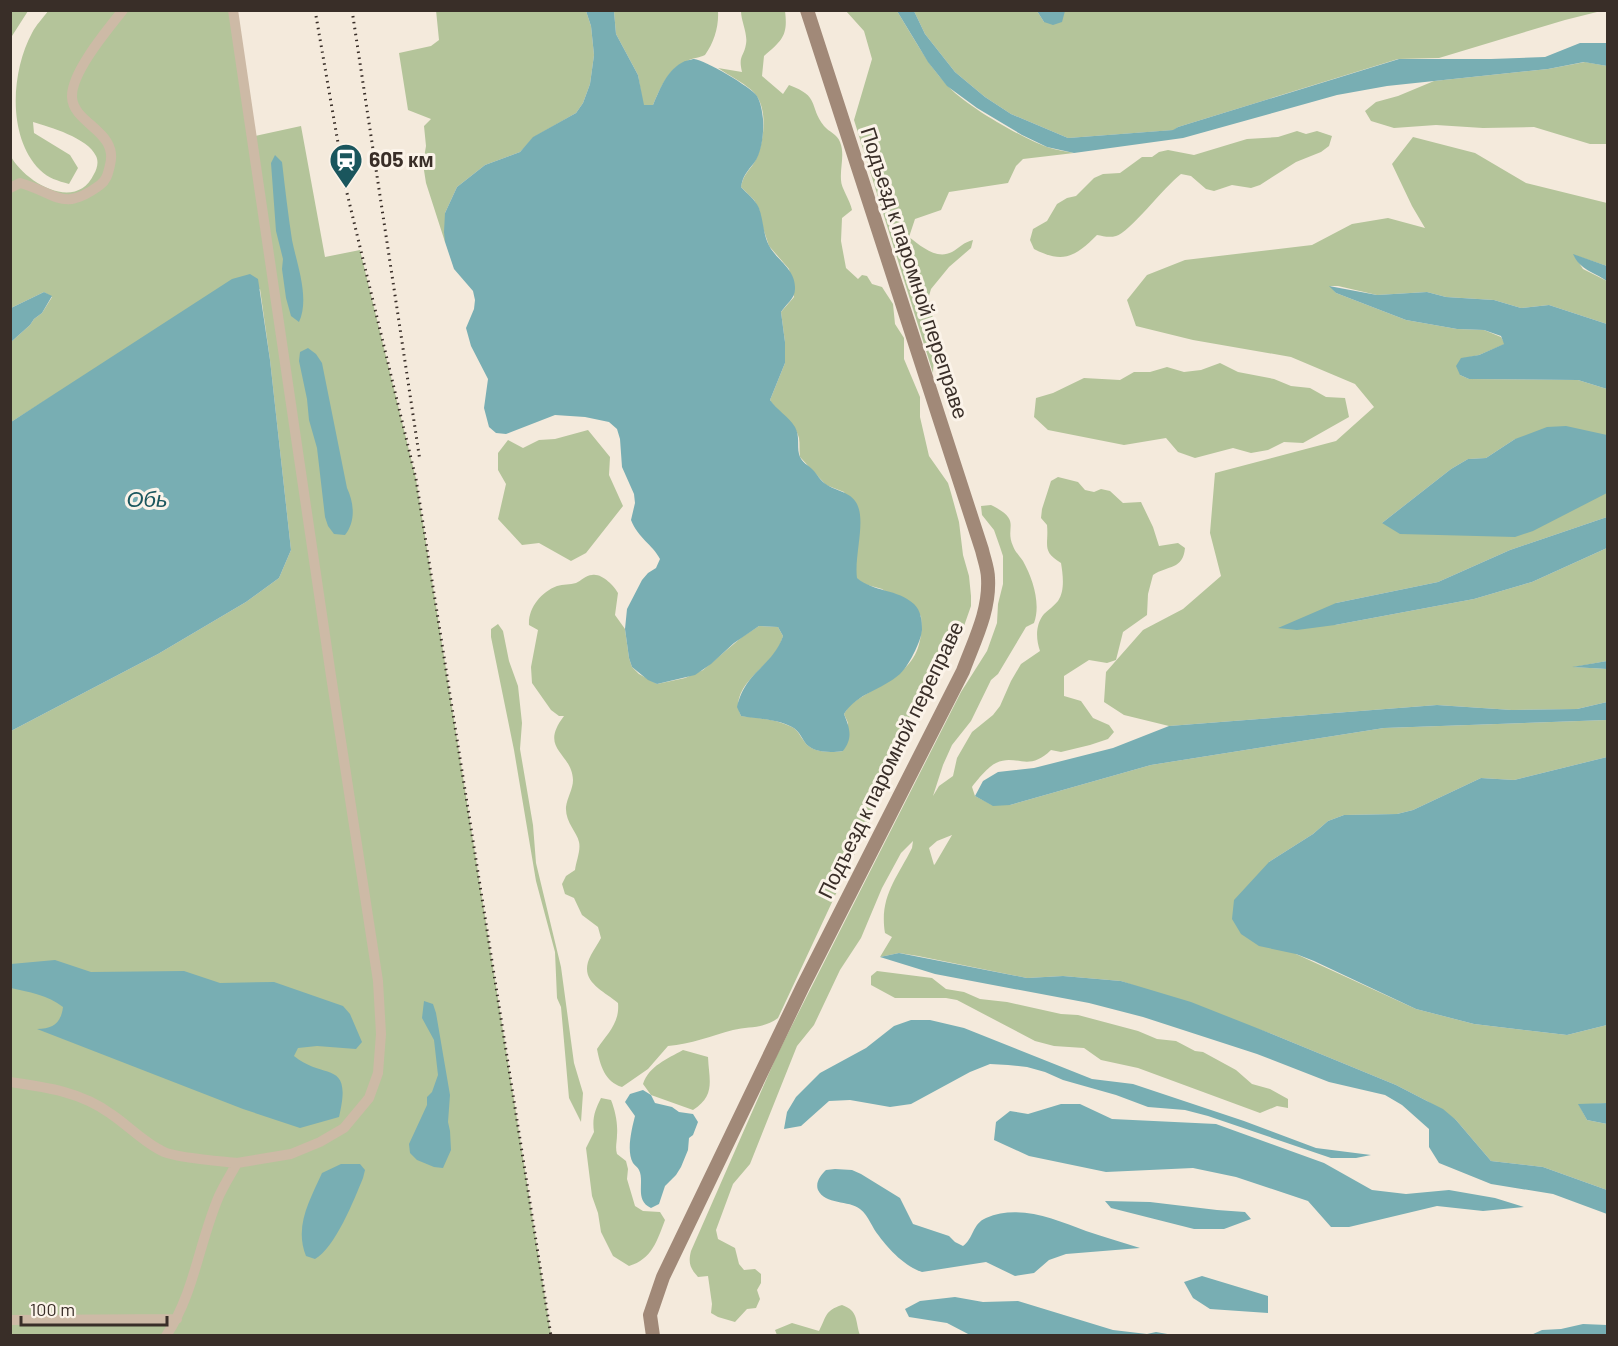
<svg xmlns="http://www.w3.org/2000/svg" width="1618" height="1346" font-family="Barlow,sans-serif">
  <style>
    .green { fill: #b4c49a; fill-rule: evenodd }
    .water { fill: #78aeb3 }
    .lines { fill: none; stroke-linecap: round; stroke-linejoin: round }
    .street { stroke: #cdbaa6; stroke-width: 10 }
    .secondary { stroke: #a18978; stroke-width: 14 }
    .rail { stroke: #392e28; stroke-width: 3; stroke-dasharray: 1.5 4.5; stroke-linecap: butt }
    .labels { text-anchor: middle; stroke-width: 6; stroke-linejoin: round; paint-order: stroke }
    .poi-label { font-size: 21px; font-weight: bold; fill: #392e28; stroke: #fbf3e9; text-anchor: start }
    .street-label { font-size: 21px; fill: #392e28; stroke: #fbf3e9 }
    .water-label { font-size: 22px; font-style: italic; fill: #1a565d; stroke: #fbf3e9 }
  </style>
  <rect width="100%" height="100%" fill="#f4eadc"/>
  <!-- green -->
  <path class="green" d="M11 10 28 11 12 36 11 42Z
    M436 10 586 11 591 26 594 55 590 84 583 103 576 113 534 137 520 152 485 165 457 187 445 213V242L426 183 423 164 426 146 424 126 431 119 408 110 399 53 431 46 439 40Z
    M1065 10 1601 11 1565 20 1439 58 1398 59 1178 127 1174 130 1068 138 1011 114 985 97 955 72 925 34 914 11H1037L1044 22Z
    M48 11H232L255 136 301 126 325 257 360 250 416 479 551 1335H11V731L158 654 246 602 279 578 291 550 270 360 260 289 78 380 11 422V342L30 325 34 319 42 313 52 297 44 292 11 308 10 155C24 182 76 213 94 174 97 169 99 162 96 156 88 138 50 127 33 122L34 133 70 155 78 168 69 184C58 181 48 178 40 170 7 137 11 72 32 33 36 25 43 18 48 11Z
    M614 11H718C719 26 714 43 705 55 699 58 692 58 687 61 668 68 660 89 653 105H643L638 75 616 34Z
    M741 11H785C788 35 783 40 764 56L762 76 783 94 789 85C821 97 808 105 824 126 829 132 837 134 840 142 845 154 840 167 841 180 841 188 850 200 852 210L842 218 841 241 846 268 858 279 862 275 867 276 872 284 882 287 893 304 895 324 904 338V359L920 397V417L929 456 948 483 951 493 959 522 963 555 969 576 971 596V606L957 646 934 684 920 699 909 718 885 776 882 795 778 1018C763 1029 749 1026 733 1030 711 1036 691 1044 668 1046L648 1069 622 1087C605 1082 600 1065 597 1049 607 1034 620 1023 618 1003 603 990 577 981 591 955 594 949 598 944 601 938L598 927 582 915 574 898 565 894 562 884 566 876 575 870C576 862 581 850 579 842 577 832 565 822 566 807 567 798 573 789 573 780 572 752 538 750 564 716H559L551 710 532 683 531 667 538 630 529 625C528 608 541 592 557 586 563 584 570 585 576 583 581 581 586 575 592 575 602 573 614 586 618 593L615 615 625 629 629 658 632 667 639 674 657 684 685 678 703 670 742 637 759 626 778 627 783 636C781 642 779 648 775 653 761 671 729 690 741 716 759 718 776 719 792 727 798 730 800 736 804 741 811 753 831 753 843 751L848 723 844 714 849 706C885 678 926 674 921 616L882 589 864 584 856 578 855 566 859 536 844 492 826 485 800 457C799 451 800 444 799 438 795 422 778 413 770 400L785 363V342L781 312 794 297 789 269 769 246 763 228 759 209 754 200 741 187C744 172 751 170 756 159 764 142 768 111 756 95 750 86 728 75 718 68L742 72C738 55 744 57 746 44 748 34 741 21 741 11Z
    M846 11H897C912 35 926 62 946 84 964 105 1020 137 1047 147 1056 150 1065 151 1074 153L1023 159 1016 166 1008 183 949 192 941 210 915 219 909 237C921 246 936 260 952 252 959 248 964 242 973 240L971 248 949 267 931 289 929 296 935 330 933 373 854 120 872 59 864 31Z
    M1585 62 1607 66V144H1590L1534 127 1483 128 1436 125 1394 128 1371 121 1365 111 1376 102 1398 96 1434 81 1548 69Z
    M1297 131 1306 134 1317 131 1332 136 1329 146 1321 152 1296 162 1260 185 1251 188 1232 185 1214 191 1206 189 1191 176 1181 174C1165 186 1129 233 1116 236 1109 238 1103 236 1097 235 1075 257 1063 264 1034 249L1030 240 1033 229 1047 221 1057 204 1067 198 1076 196 1094 178 1103 174 1120 173 1142 157H1152L1159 152 1168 150 1194 155 1247 139 1278 137Z
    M1413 137 1475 153 1526 183 1607 203V266L1574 255 1583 269 1607 281V324L1549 305 1521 308 1494 300 1446 297 1427 292 1377 295 1338 286H1330L1336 293 1406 320 1457 329 1484 330 1501 337 1505 344 1479 355 1461 359 1460 375 1469 379 1578 380 1607 389V435L1515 439 1486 458 1468 459 1451 469 1382 523 1607 493V517L1510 550 1438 582 1336 603 1335 625 1474 599 1532 582 1607 548V661L1574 667 1607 669V702L1577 709 1512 710 1437 705 1169 726 1124 715 1104 702 1106 672 1143 630 1183 609 1221 576 1210 533 1215 473 1336 441 1374 407 1355 384 1291 357 1193 340 1136 326 1127 300 1147 275 1185 260 1312 245 1352 224 1388 218 1425 228 1412 206 1392 164Z
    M1220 363 1238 372 1274 379 1291 386 1310 388 1326 397 1345 398 1349 417 1303 443 1284 442 1268 450 1251 453 1233 448 1195 458 1178 452 1166 438 1124 445 1048 430 1034 417 1036 398 1053 393 1084 378 1120 380 1134 372H1150L1167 367 1184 372 1201 370Z
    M588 430 610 457 609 475 623 506 586 553 571 561 539 543 522 545 498 519 506 484 498 470V453L508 440 523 448 539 440 555 439Z
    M1058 477 1078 482 1085 490 1094 492 1101 489 1110 491 1123 503 1141 502 1153 527 1159 546 1178 543 1185 548C1183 570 1168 565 1153 575L1148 594 1147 615 1123 632 1116 660 1107 663 1089 660 1064 676V696L1081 701 1093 718 1109 725 1114 732 1108 739 1090 745 1061 752 1051 750C1028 773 1016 753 996 763 989 766 977 780 972 787L975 796 992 805H1010L1151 765 1384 728 1607 720V757L1514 780 1481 778 1413 810 1397 814 1344 815 1328 821 1313 834 1269 862 1296 954 1416 1009 1474 1024 1567 1035 1607 1025V1103L1579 1105 1587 1120 1607 1124V1190L1543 1167 1491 1161 1456 1120 1427 1101 1396 1085 1272 1034 1121 981 1063 976 1027 978 918 956 899 953 880 957 892 937 885 933C879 897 897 878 912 848L913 841 901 853 882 888 861 938 840 970 814 1025 797 1046 750 1164 733 1184 716 1230 718 1239 735 1248 739 1264 744 1270 755 1269 761 1274V1283L757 1290 760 1299 756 1308 747 1309 735 1322 718 1317 711 1313 712 1304 708 1276 698 1277C690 1268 688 1263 691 1251L777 1055 961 692 987 651 997 623 998 604 1003 584V556L1000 547 994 530 982 515 981 506 991 505C1023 521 1004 526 1013 546 1015 552 1020 556 1023 561 1033 579 1041 604 1034 623L1026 627 998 674 991 680 971 721 952 745 943 765 933 796 939 786 953 776 957 758 972 732 993 715 1000 706 1011 681 1021 664 1040 651C1036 639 1035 625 1044 614 1048 610 1054 606 1058 601 1065 591 1063 575 1061 563 1041 551 1049 545 1047 525L1041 518 1042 509 1051 481ZM952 835 935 864 934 865 929 848 937 841Z
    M498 624 503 631 509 661 518 686 522 723 520 749 533 825 536 863 561 967 574 1063 583 1093 581 1122 569 1098 561 1007 557 998 555 952 536 881 514 750 491 637V629Z
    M877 971 932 978 946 989 964 992 980 999 1007 1002 1061 1014 1078 1015 1138 1031 1157 1039 1176 1041 1195 1051 1203 1052 1236 1070 1252 1084 1270 1089 1288 1099V1108L1277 1106 1260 1113 1138 1068 1101 1060 1084 1048 1054 1046 1035 1041 957 1000 946 998H895L871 985V976Z
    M683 1050 708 1057C709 1080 716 1095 693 1110L651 1095 643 1084C649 1066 667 1059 683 1050Z
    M601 1098 611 1100C615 1110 618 1123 617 1135 617 1142 615 1147 617 1154L626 1161 628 1169 627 1179 635 1206 643 1211 660 1212 665 1220C657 1241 652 1259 629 1266L613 1256 601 1232 598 1213 592 1196 586 1148 594 1132C592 1118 595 1110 601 1098Z
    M842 1305C859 1311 855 1321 860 1335H777L775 1330 792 1323 819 1331C827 1316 824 1311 842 1305Z"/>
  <!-- water -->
  <path class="water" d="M586 11H614L616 34 638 75 644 105H653C660 89 667 69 685 61 686 61 693 59 694 59 705 60 751 87 757 96 761 103 762 111 763 119 764 131 762 153 754 163 747 172 743 175 741 187 747 194 755 199 759 208 764 222 763 237 771 249 780 262 796 271 795 289 795 299 786 304 781 312L785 342V363L770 400C777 410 788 416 795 427 800 436 797 445 799 454 801 463 809 465 814 471 817 475 819 478 823 482 833 491 851 491 857 504 866 522 854 556 857 578 873 592 898 589 914 604 921 611 922 620 922 630 921 638 918 644 915 651 911 659 906 668 900 674 882 690 857 693 844 714 850 729 853 738 843 751 830 753 811 753 804 741 801 736 798 730 792 727 776 719 759 719 741 716L737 707C745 671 773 666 783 636L778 627 759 626 734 643 711 664 695 675 657 684 648 680 632 667 629 658 625 629 627 609 642 580 648 573 656 568 660 559C652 544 638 538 631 520L635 503 634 494 622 467 620 439 617 429 609 422 585 417 555 415 506 434 496 433 489 427 484 408 488 379 471 346 466 328 474 309 475 300 473 291 454 269 445 242 444 232 445 213 457 187 485 165 520 152 533 137 576 113 583 103 590 84 594 55 591 26Z
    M897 11H914L925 34 955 72 985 97 1011 114 1068 138 1173 130 1178 127 1399 59H1491L1545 57 1580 43H1607V66L1584 62 1548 69 1387 86 1337 95 1183 138 1074 153 1047 147 1022 135 977 108 947 86 928 62Z
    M1065 11 1062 22 1053 25 1044 22 1037 11Z
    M275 155 282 162C285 188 288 214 292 240 297 265 310 298 299 322L291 316 286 298 282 269 283 259 276 231 271 163Z
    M1573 254 1607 266V281C1594 272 1580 270 1573 254Z
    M250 274 258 279 270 360 291 550 279 578 246 602 158 654 11 731V422L232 279Z
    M1329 286 1377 295 1427 292 1446 297 1494 300 1521 308 1549 305 1607 324V389L1578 380 1469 379 1460 375 1456 366 1461 358 1479 355 1504 344 1501 336 1484 330 1457 329 1406 320 1336 293Z
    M44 292 52 296 42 313 34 319 30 325 11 342V308Z
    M308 348 316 354 322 363 347 488C354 503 356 521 345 535L334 534 328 526 325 517 317 448 309 420 307 399 299 361 300 352Z
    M1566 426 1607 435V493L1533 531 1515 537 1400 534 1382 523 1451 469 1468 459 1486 458 1515 439 1547 427Z
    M1607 517V548L1532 582 1474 599 1335 625 1297 630 1278 628 1336 603 1438 582 1510 550Z
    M1607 661V669L1572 667Z
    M1607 702V720L1384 728 1151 765 1010 805 993 806 975 796 983 781 998 772 1034 768 1113 748 1169 726 1437 705 1512 710 1577 709Z
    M1607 757V1025L1567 1035 1474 1024 1416 1009 1314 961 1296 954 1259 946 1241 934 1232 919 1234 900 1269 862 1313 834 1328 821 1344 815 1397 814 1413 810 1481 778 1514 780Z
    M899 953 1027 978 1063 976 1121 981 1191 1002 1272 1034 1396 1085 1427 1101 1443 1109 1456 1120 1491 1161 1543 1167 1607 1190V1214L1553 1194 1491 1184 1439 1163 1429 1147V1129L1402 1105 1385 1095 1329 1082 1257 1054 1143 1017 1089 1003 935 974 880 957Z
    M55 960 91 972 184 971 220 983 274 982 343 1006 350 1014 362 1042 356 1049 317 1046 298 1048 294 1056C324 1081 353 1058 339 1117L300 1128 243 1109 37 1029C53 1029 61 1023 63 1007 48 995 28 992 11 988V964Z
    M424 1001 433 1004 436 1013 450 1095 448 1122 450 1131 451 1150 443 1168 434 1167 417 1160 410 1153 409 1144 427 1105V1097L432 1092 438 1075 434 1040 422 1018Z
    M911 1020H930L964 1028 1092 1079 1133 1084 1244 1121 1316 1148 1371 1155 1356 1158H1331L1208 1116 1185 1110 1148 1107 1116 1095 1063 1080 1045 1072 1027 1067 1008 1065 990 1064 970 1072 911 1104 890 1107 850 1100 829 1101 801 1126 784 1129 787 1112 796 1097 820 1073 866 1048 894 1026Z
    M643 1090 651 1095 655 1103 672 1107 679 1112 693 1114 698 1122 693 1135 689 1138 688 1150 681 1167 676 1175 665 1186 659 1204 651 1208C634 1200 645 1182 639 1170 638 1167 634 1165 633 1163 626 1151 632 1128 635 1116L625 1102 630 1094Z
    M1607 1103V1124L1587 1120 1578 1104Z
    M1061 1104H1080L1112 1119 1216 1124 1324 1163 1372 1190 1406 1194 1449 1190 1495 1198 1524 1207 1483 1211 1437 1206 1349 1227H1331L1308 1201 1236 1177 1193 1168 1106 1172 1029 1156 994 1140 996 1122 1010 1111 1028 1114Z
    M341 1164H360L365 1170 363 1178C354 1200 335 1248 315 1259L306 1256C294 1226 310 1200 322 1173Z
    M835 1169 852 1170 861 1174 900 1198 913 1224 949 1236 955 1242 963 1246C974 1238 972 1224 986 1218 1019 1204 1054 1219 1086 1231 1103 1237 1122 1242 1140 1248L1066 1254 1049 1260 1034 1273 1015 1276 986 1262 922 1272C906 1267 889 1250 879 1236 872 1228 869 1216 860 1209 849 1200 825 1205 818 1190 815 1182 821 1175 826 1170Z
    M1105 1201 1150 1202 1217 1210 1245 1212 1251 1219 1224 1229H1194L1111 1208Z
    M1202 1276 1268 1296V1313L1210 1309 1193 1298 1184 1282Z
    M955 1297 983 1302 1018 1301 1113 1330 1147 1334 1156 1332 1173 1335H970L947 1323 909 1317 905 1309 920 1301Z
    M1583 1324 1607 1325V1335H1531L1542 1330 1561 1329Z"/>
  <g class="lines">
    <!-- street -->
    <path class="street" d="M10 188 20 183C57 193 62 213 100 185 107 180 108 173 110 165 119 131 73 124 72 97 71 73 107 30 123 10
      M10 1082C46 1087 81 1092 111 1114 129 1126 144 1143 164 1152 178 1158 219 1161 237 1163
      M10 1320 177 1319
      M166 1336C195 1292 199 1242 219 1196 224 1185 231 1174 237 1163L291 1154 320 1142 344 1128 369 1098 378 1073 381 1034 378 981 331 676 233 10"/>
    <!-- secondary -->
    <path class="secondary" d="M653 1336 650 1315 663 1277 803 986 963 671C974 641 990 611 988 578 988 569 984 559 982 550L807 10"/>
    <!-- rail -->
    <path class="rail" d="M315 10 346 189 416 479 551 1336
      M352 10 420 461"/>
  </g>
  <!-- icons -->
  <defs>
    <symbol id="station-pin" viewBox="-11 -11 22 30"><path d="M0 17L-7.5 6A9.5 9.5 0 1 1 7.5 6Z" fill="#1a565d" stroke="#fbf3e9"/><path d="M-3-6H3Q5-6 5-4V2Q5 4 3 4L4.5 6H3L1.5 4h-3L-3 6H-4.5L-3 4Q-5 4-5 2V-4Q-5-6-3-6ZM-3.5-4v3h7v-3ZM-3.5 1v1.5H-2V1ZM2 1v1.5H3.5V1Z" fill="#fff"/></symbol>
  </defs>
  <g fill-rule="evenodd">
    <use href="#station-pin" x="327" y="141" width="38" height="52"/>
  </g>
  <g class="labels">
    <!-- poi labels -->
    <g class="poi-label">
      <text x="369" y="167">605 км</text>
    </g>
    <!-- street labels -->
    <g class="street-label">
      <text transform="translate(914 273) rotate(72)" y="7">Подъезд к паромной переправе</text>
      <text transform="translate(891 760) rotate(-64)" y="7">Подъезд к паромной переправе</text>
    </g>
    <!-- water labels -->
    <g class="water-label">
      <text x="147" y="507">Обь</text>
    </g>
  </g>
  <!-- border -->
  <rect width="1618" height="1346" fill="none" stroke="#392e28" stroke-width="24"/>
  <!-- scale -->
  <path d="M21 1316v9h146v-9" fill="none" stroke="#392e28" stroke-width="3"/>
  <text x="30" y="1316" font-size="18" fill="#392e28" stroke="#fbf3e9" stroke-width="4.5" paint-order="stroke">100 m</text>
</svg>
